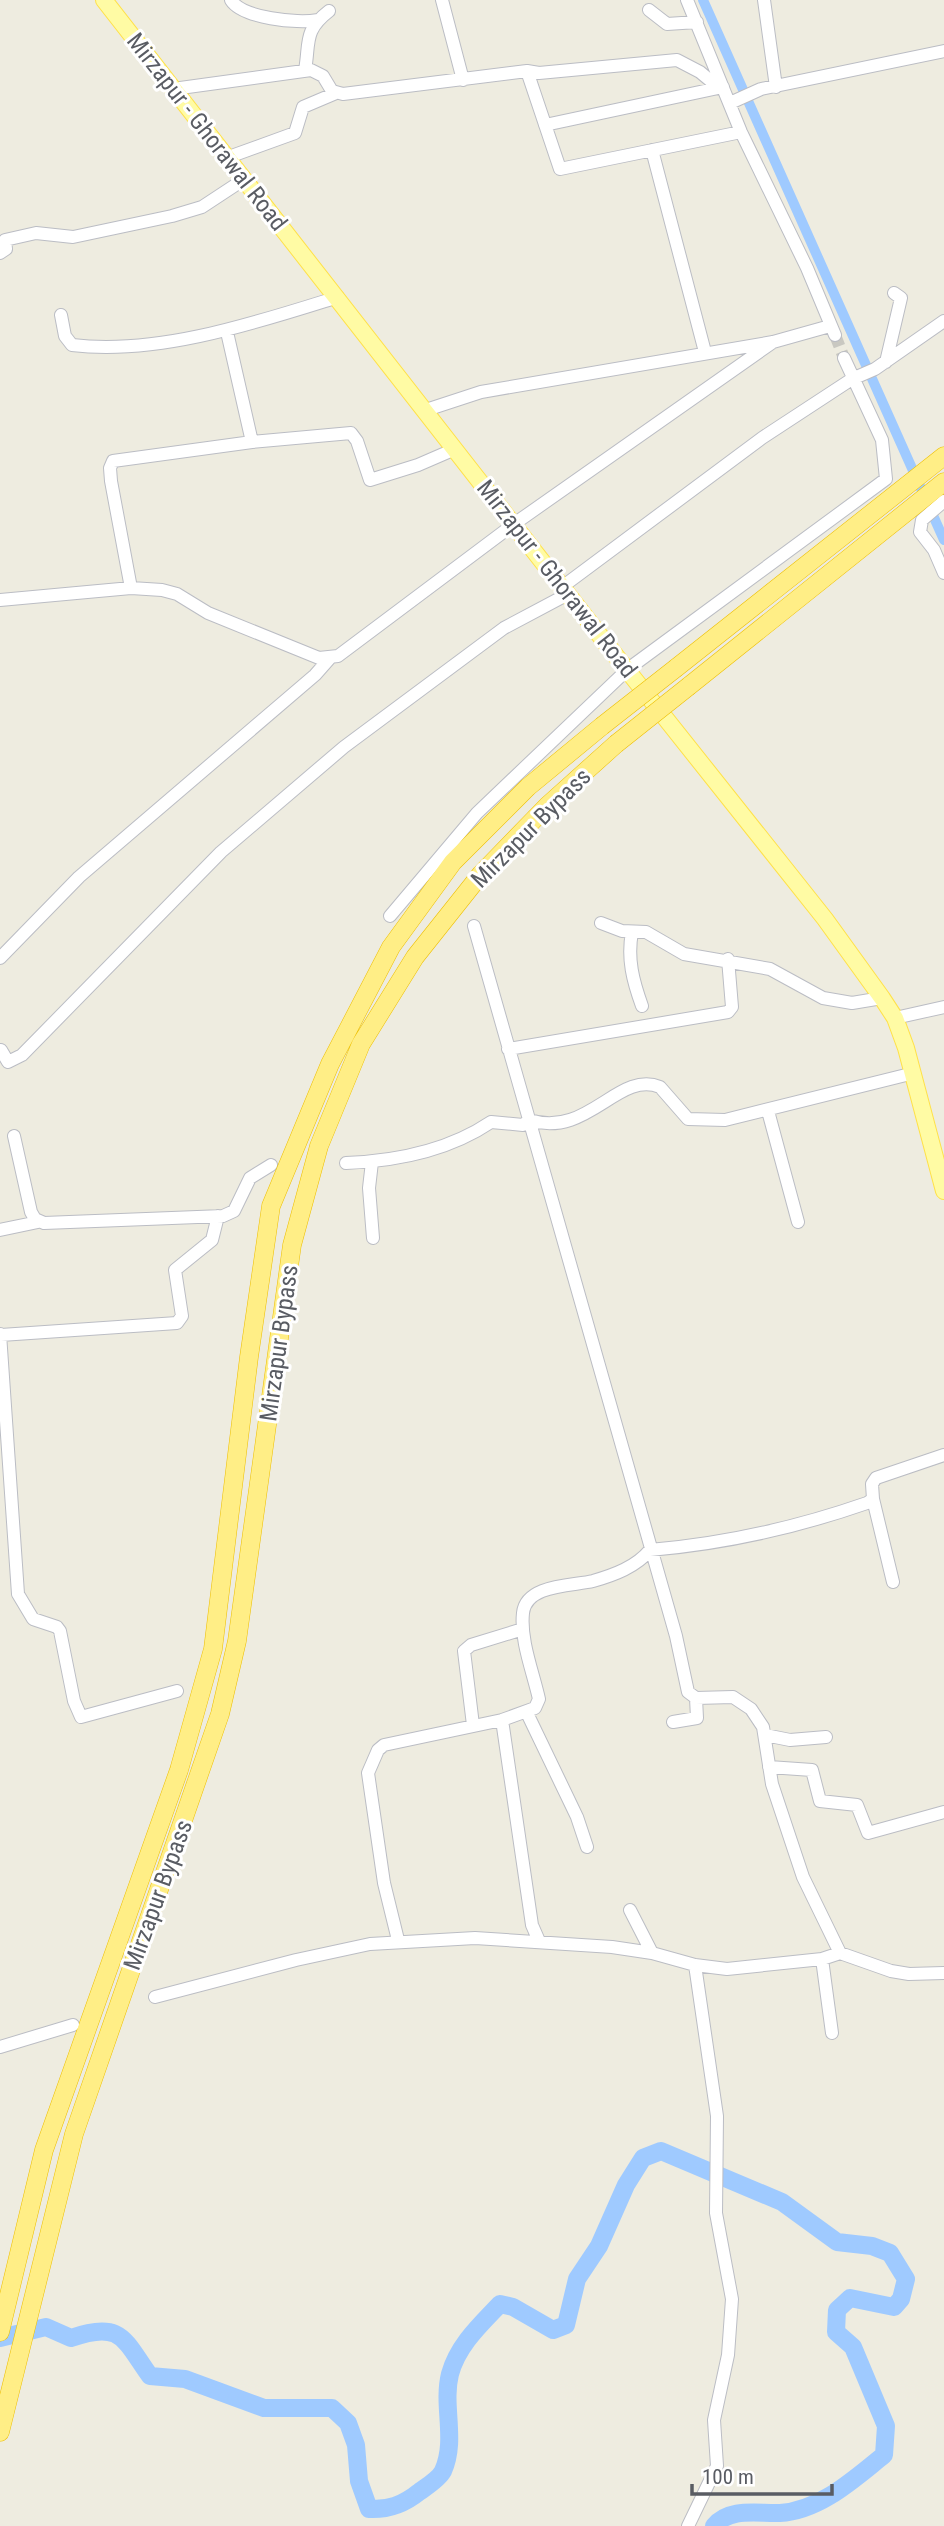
<svg xmlns="http://www.w3.org/2000/svg" width="944" height="2526" font-family="'Roboto Condensed',sans-serif">
  <style>
    .lines { fill: none; stroke-linecap: round; stroke-linejoin: round }
    .canal { stroke: #9fcaff; stroke-width: 10 }
    .river { stroke: #9fcaff; stroke-width: 18 }
    .minor-tunnel { stroke: #c9c8c1; stroke-width: 12; stroke-dasharray: 12 6; stroke-linecap: butt }
    .minor-casing { stroke: #bbbdc4; stroke-width: 14 }
    .major-casing { stroke: #ffe148; stroke-width: 18 }
    .highway-casing { stroke: #eebf00; stroke-width: 19 }
    .minor { stroke: #fff; stroke-width: 12 }
    .major { stroke: #fffba4; stroke-width: 16 }
    .highway { stroke: #ffee86; stroke-width: 18 }
    .highway-bridge-casing { stroke: #eebf00; stroke-width: 19; stroke-linecap: butt }
    .highway-bridge { stroke: #ffee86; stroke-width: 18 }
    .labels { text-anchor: middle; stroke-width: 6; stroke-linejoin: round; paint-order: stroke }
    .street-label { font-size: 24px; fill: #595c63; stroke: #fff }
  </style>
  <rect width="100%" height="100%" fill="#eeece0"/>
  <g class="lines">
    <!-- canal -->
    <path class="canal" d="M703 0 944 540"/>
    <!-- river -->
    <path class="river" d="M0 2338 46 2327 71 2338C122 2320 124 2340 150 2376L185 2379 264 2408H332L348 2423 356 2445 359 2481 369 2509C388 2510 403 2505 419 2492 426 2487 439 2479 443 2471 457 2440 442 2406 450 2374 458 2345 480 2325 500 2304L513 2307 553 2330 566 2325 577 2279 599 2246 626 2185 643 2158 661 2151 782 2202 837 2242 872 2246 890 2253 906 2279 901 2299 894 2307 850 2298 837 2310 836 2332 853 2347 886 2426 884 2455C855 2478 820 2511 780 2513 758 2514 730 2507 714 2526"/>
    <!-- minor-tunnel -->
    <path class="minor-tunnel" d="M835 335 844 358"/>
    <defs>
      <path id="minor" d="M231 0C242 18 298 24 317 20
        M442 0 463 80
        M687 0 741 132 807 268 835 335
        M764 0 776 87
        M649 10 667 24 697 22
        M305 70C310 43 303 31 329 11
        M527 71 560 169 741 132
        M173 89 311 70 323 76 332 91 343 94 527 71 539 73 677 60 700 72 718 87
        M730 103 761 89 944 51
        M545 125 723 87
        M652 150 705 352
        M226 158 295 133 303 107 336 93
        M0 253 6 249 5 240 36 233 73 237 172 216 202 207 243 180
        M61 315 65 336 72 345C157 356 258 322 338 297
        M227 332 252 442 351 433 357 441 370 480 418 465 455 449
        M886 362 901 298 894 293
        M426 410 481 392 773 342 830 326
        M944 501 922 520 920 532 934 550 944 573
        M562 587 762 438 852 379 875 369 944 321
        M131 588 111 481 110 468 113 461 252 442
        M0 600 131 588 162 590 177 594 208 613 319 658 338 656 514 524 773 342
        M390 916 477 813 628 669 886 479 882 440 844 358
        M601 923 622 931 646 932 684 954 770 969 823 998 852 1003 882 998
        M474 926 676 1636 688 1692 696 1698 733 1697 751 1709 763 1727 772 1784 803 1877 840 1953
        M632 932C627 959 633 981 642 1006
        M0 958 79 877 315 675 330 658
        M895 1018 944 1007
        M508 1049 728 1012 732 1007 728 959
        M1 1050 8 1062 22 1055 221 852 344 747 504 628 568 594
        M768 1111 798 1222
        M14 1136 31 1212 35 1219 44 1223 223 1216 234 1211 250 1178 271 1165
        M372 1162 369 1188 373 1238
        M346 1163C397 1161 448 1151 491 1122L523 1125 529 1120C588 1139 618 1070 660 1087L688 1119 725 1120 914 1073
        M0 1230 38 1222
        M0 1334 18 1594 33 1619 57 1627 60 1631 74 1701 81 1717 177 1691
        M1 1335 177 1323 182 1316 175 1270 212 1240 218 1216
        M873 1499 893 1582
        M527 1713 577 1817 587 1847
        M502 1720 532 1925 539 1941
        M673 1722 697 1718 696 1698
        M473 1725 464 1651 471 1645 523 1629
        M765 1735 790 1740 826 1737
        M769 1767 812 1770 820 1801 857 1805 868 1833 944 1812
        M630 1910 652 1953
        M398 1940 384 1883 368 1773 378 1750 384 1745 502 1720 535 1708 539 1699C533 1672 520 1640 523 1613 526 1584 573 1586 593 1581 614 1575 636 1567 650 1550 722 1544 798 1527 867 1503L873 1499 872 1484 876 1478 944 1455
        M822 1959 832 2033
        M155 1997 296 1960 370 1944 475 1938 612 1947 652 1953 695 1965 727 1969 822 1959 840 1953 891 1971 909 1974 944 1973
        M0 2047 73 2025
        M688 2526 717 2466 714 2420 728 2355 732 2299 716 2213 717 2116 695 1965"/>
      <path id="major" d="M104 0 612 651 825 919 882 998 895 1018 906 1048 944 1191"/>
      <path id="highway" d="M676 668 944 456
        M689 686 944 482
        M0 2332 44 2150 179 1770 213 1649 249 1357 271 1206 330 1064 391 947 453 862 528 787 602 726
        M0 2432 74 2134 220 1714 237 1641 292 1245 319 1146 361 1044 415 957 481 874 547 806 616 744"/>
    </defs>
    <!-- minor casing -->
    <use href="#minor" class="minor-casing"/>
    <!-- major casing -->
    <use href="#major" class="major-casing"/>
    <!-- highway casing -->
    <use href="#highway" class="highway-casing"/>
    <!-- minor -->
    <use href="#minor" class="minor"/>
    <!-- major -->
    <use href="#major" class="major"/>
    <!-- highway -->
    <use href="#highway" class="highway"/>
    <defs>
      <path id="highway-bridge" d="M602 726 676 668
        M616 744 689 686"/>
    </defs>
    <!-- highway-bridge casing -->
    <use href="#highway-bridge" class="highway-bridge-casing"/>
    <!-- highway-bridge -->
    <use href="#highway-bridge" class="highway-bridge"/>
  </g>
  <g class="labels">
    <!-- street labels -->
    <g class="street-label">
      <text transform="translate(207 132) rotate(52)" y="8">Mirzapur - Ghorawal Road</text>
      <text transform="translate(557 579) rotate(52)" y="8">Mirzapur - Ghorawal Road</text>
      <text transform="translate(531 828) rotate(-45)" y="8">Mirzapur Bypass</text>
      <text transform="translate(279 1343) rotate(-82)" y="8">Mirzapur Bypass</text>
      <text transform="translate(158 1895) rotate(-70)" y="8">Mirzapur Bypass</text>
    </g>
  </g>
  <!-- scale -->
  <path d="M692 2484v10h140v-10" fill="none" stroke="#595c63" stroke-width="3.5"/>
  <text x="702" y="2484" font-size="21" fill="#595c63" stroke="#ffffff" stroke-width="5" paint-order="stroke">100 m</text>
</svg>
